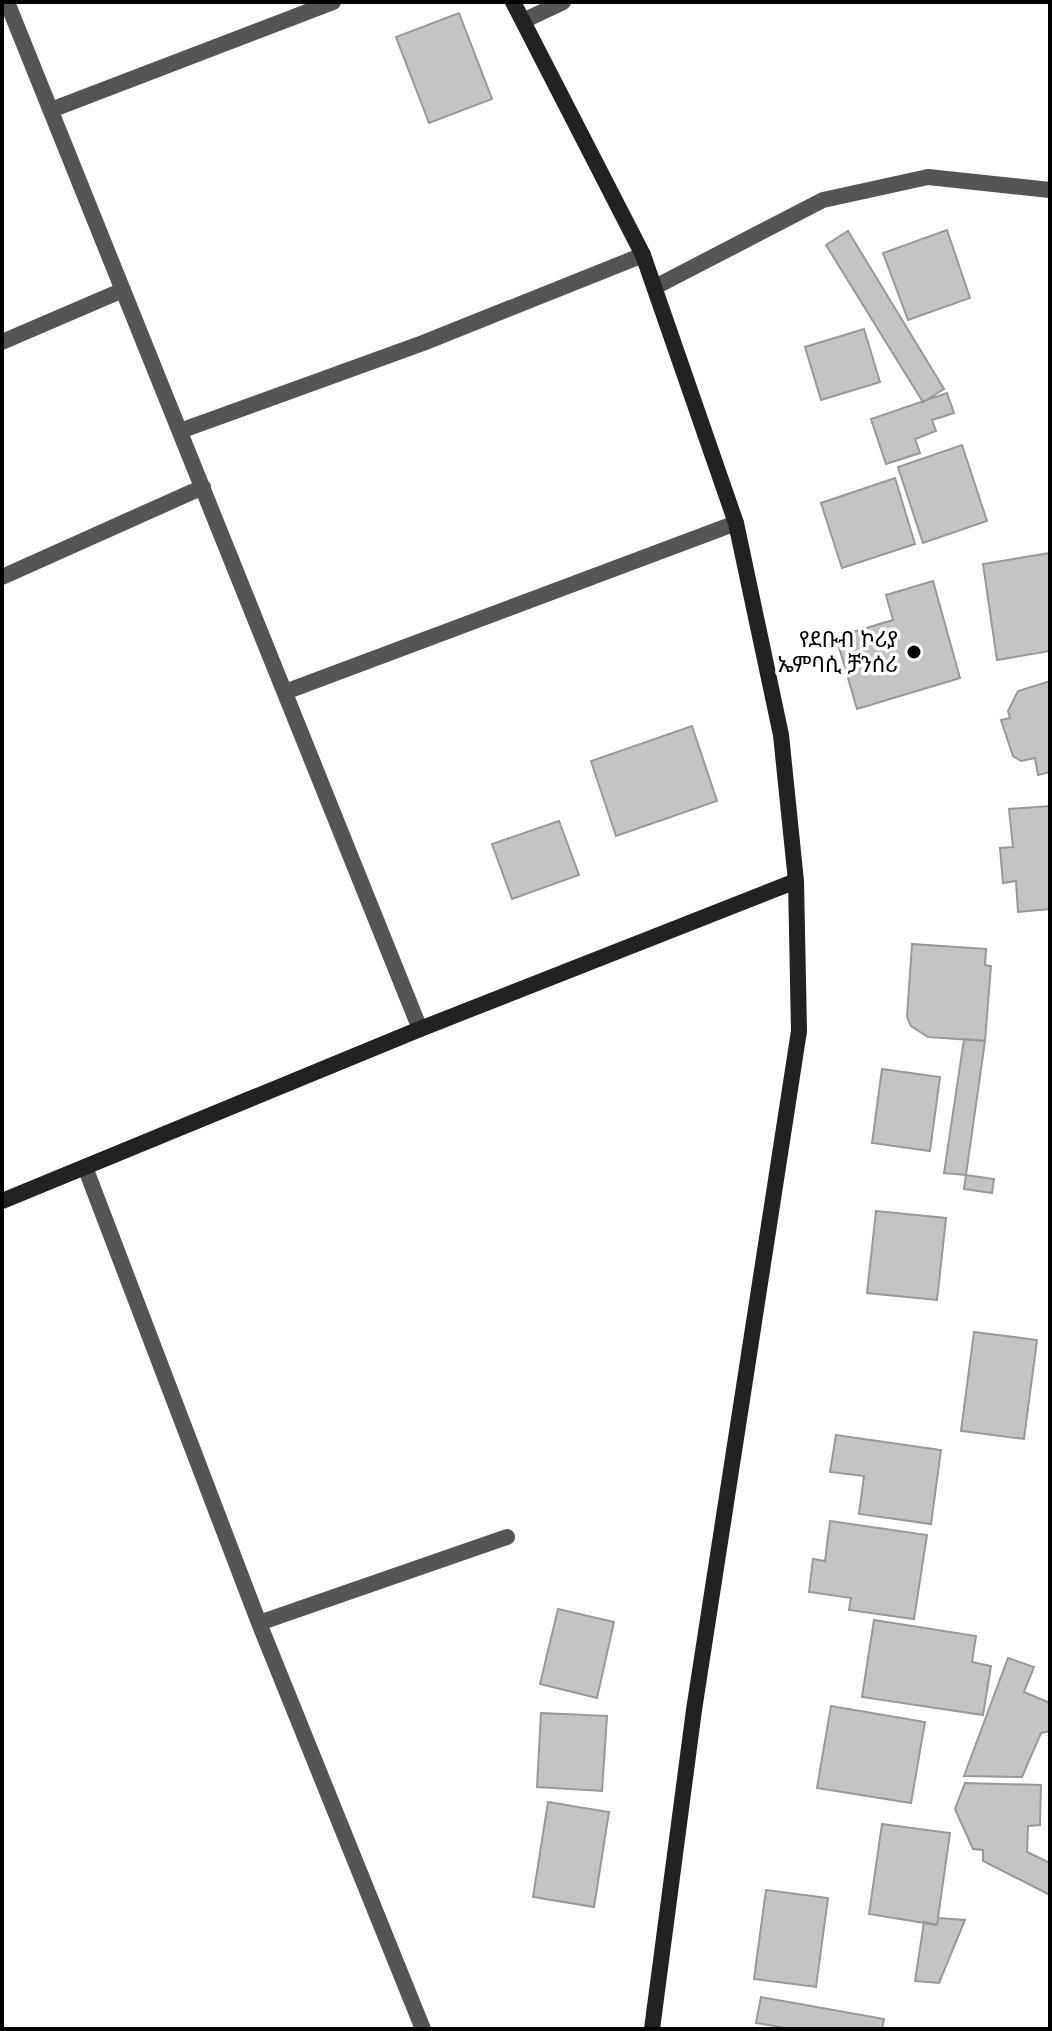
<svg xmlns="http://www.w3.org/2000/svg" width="1052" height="2031" font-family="Helvetica,'Noto Sans Ethiopic',sans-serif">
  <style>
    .building { fill: #c4c4c4; stroke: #999; stroke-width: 2 }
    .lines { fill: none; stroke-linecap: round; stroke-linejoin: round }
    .street { stroke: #555; stroke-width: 16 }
    .secondary { stroke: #222; stroke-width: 16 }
    .poi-dot { fill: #000; stroke: #fff; stroke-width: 3 }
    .labels { text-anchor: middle; stroke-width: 7; stroke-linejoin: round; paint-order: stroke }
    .poi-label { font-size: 22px; fill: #000; stroke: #fff; text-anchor: end }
  </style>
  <rect width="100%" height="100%" fill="#fff"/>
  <!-- building -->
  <path class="building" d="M459 13 492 99 429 123 396 37Z
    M947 230 970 298 908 320 883 253Z
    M848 231 944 389 923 402 826 245Z
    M864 329 880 382 821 400 805 347Z
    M947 393 954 413 932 420 936 431 915 439 920 453 886 464 871 419Z
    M962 445 987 521 923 543 898 467Z
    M895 478 915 544 842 568 821 503Z
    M1050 553V651L997 660 983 564Z
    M933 581 960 678 857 709 836 637 893 620 886 595Z
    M1050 681V772L1038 775 1035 758 1021 761 1013 756 1001 720 1010 718 1008 711 1018 691Z
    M692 726 717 801 616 836 591 761Z
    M1050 806V909L1018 912 1016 881 1003 883 1000 848 1013 847 1009 809Z
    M559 821 579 875 512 899 492 844Z
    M912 944 986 949 985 965 991 966 985 1041 928 1037 911 1026 907 1017Z
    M964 1039 985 1041 966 1175 944 1173Z
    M882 1069 940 1077 930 1151 872 1143Z
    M966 1175 994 1179 992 1193 964 1189Z
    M876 1211 946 1218 937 1300 867 1293Z
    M974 1332 1037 1340 1024 1439 961 1431Z
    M836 1435 941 1450 931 1524 859 1514 864 1476 830 1472Z
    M830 1521 927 1535 914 1619 849 1610 851 1598 809 1592 813 1559 825 1561Z
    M558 1609 614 1622 597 1698 540 1684Z
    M874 1620 976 1636 972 1662 991 1666 983 1715 862 1697Z
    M1008 1658 1034 1667 1024 1692 1050 1703V1731L1041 1733 1022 1777 964 1776Z
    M831 1706 925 1722 911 1803 817 1788Z
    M541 1713 607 1716 602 1791 537 1787Z
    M965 1783 1041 1785 1040 1825 1028 1826 1027 1852 1050 1863V1895L983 1861V1850L973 1849 955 1809Z
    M548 1802 609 1812 594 1907 533 1897Z
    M882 1824 950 1833 937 1925 869 1914Z
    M766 1890 828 1898 816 1987 754 1979Z
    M938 1918 965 1920 939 1983 915 1981 924 1922 937 1925Z
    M761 1997 884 2019 882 2029H792L756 2023Z"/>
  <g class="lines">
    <!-- street -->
    <path class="street" d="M7 2 420 1029
      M523 21 563 2
      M51 110 333 2
      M655 287 823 200 928 177 1050 190
      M2 342 123 290
      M180 431 423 343 643 255
      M2 577 203 487
      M285 692 736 523
      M85 1167 259 1623 423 2029
      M259 1623 507 1537"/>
    <!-- secondary -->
    <path class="secondary" d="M513 2 643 255 736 523 781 735 796 881 799 1031 694 1710 652 2029
      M2 1201 420 1029 796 881"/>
  </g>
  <!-- markers -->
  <circle class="poi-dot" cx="914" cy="652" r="8"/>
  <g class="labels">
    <!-- poi labels -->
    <g class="poi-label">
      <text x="898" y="647">የደቡብ ኮሪያ<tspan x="898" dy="25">ኤምባሲ ቻንሰሪ</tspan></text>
    </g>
  </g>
  <!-- border -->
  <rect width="1052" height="2031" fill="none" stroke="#000000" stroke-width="8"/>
</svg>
